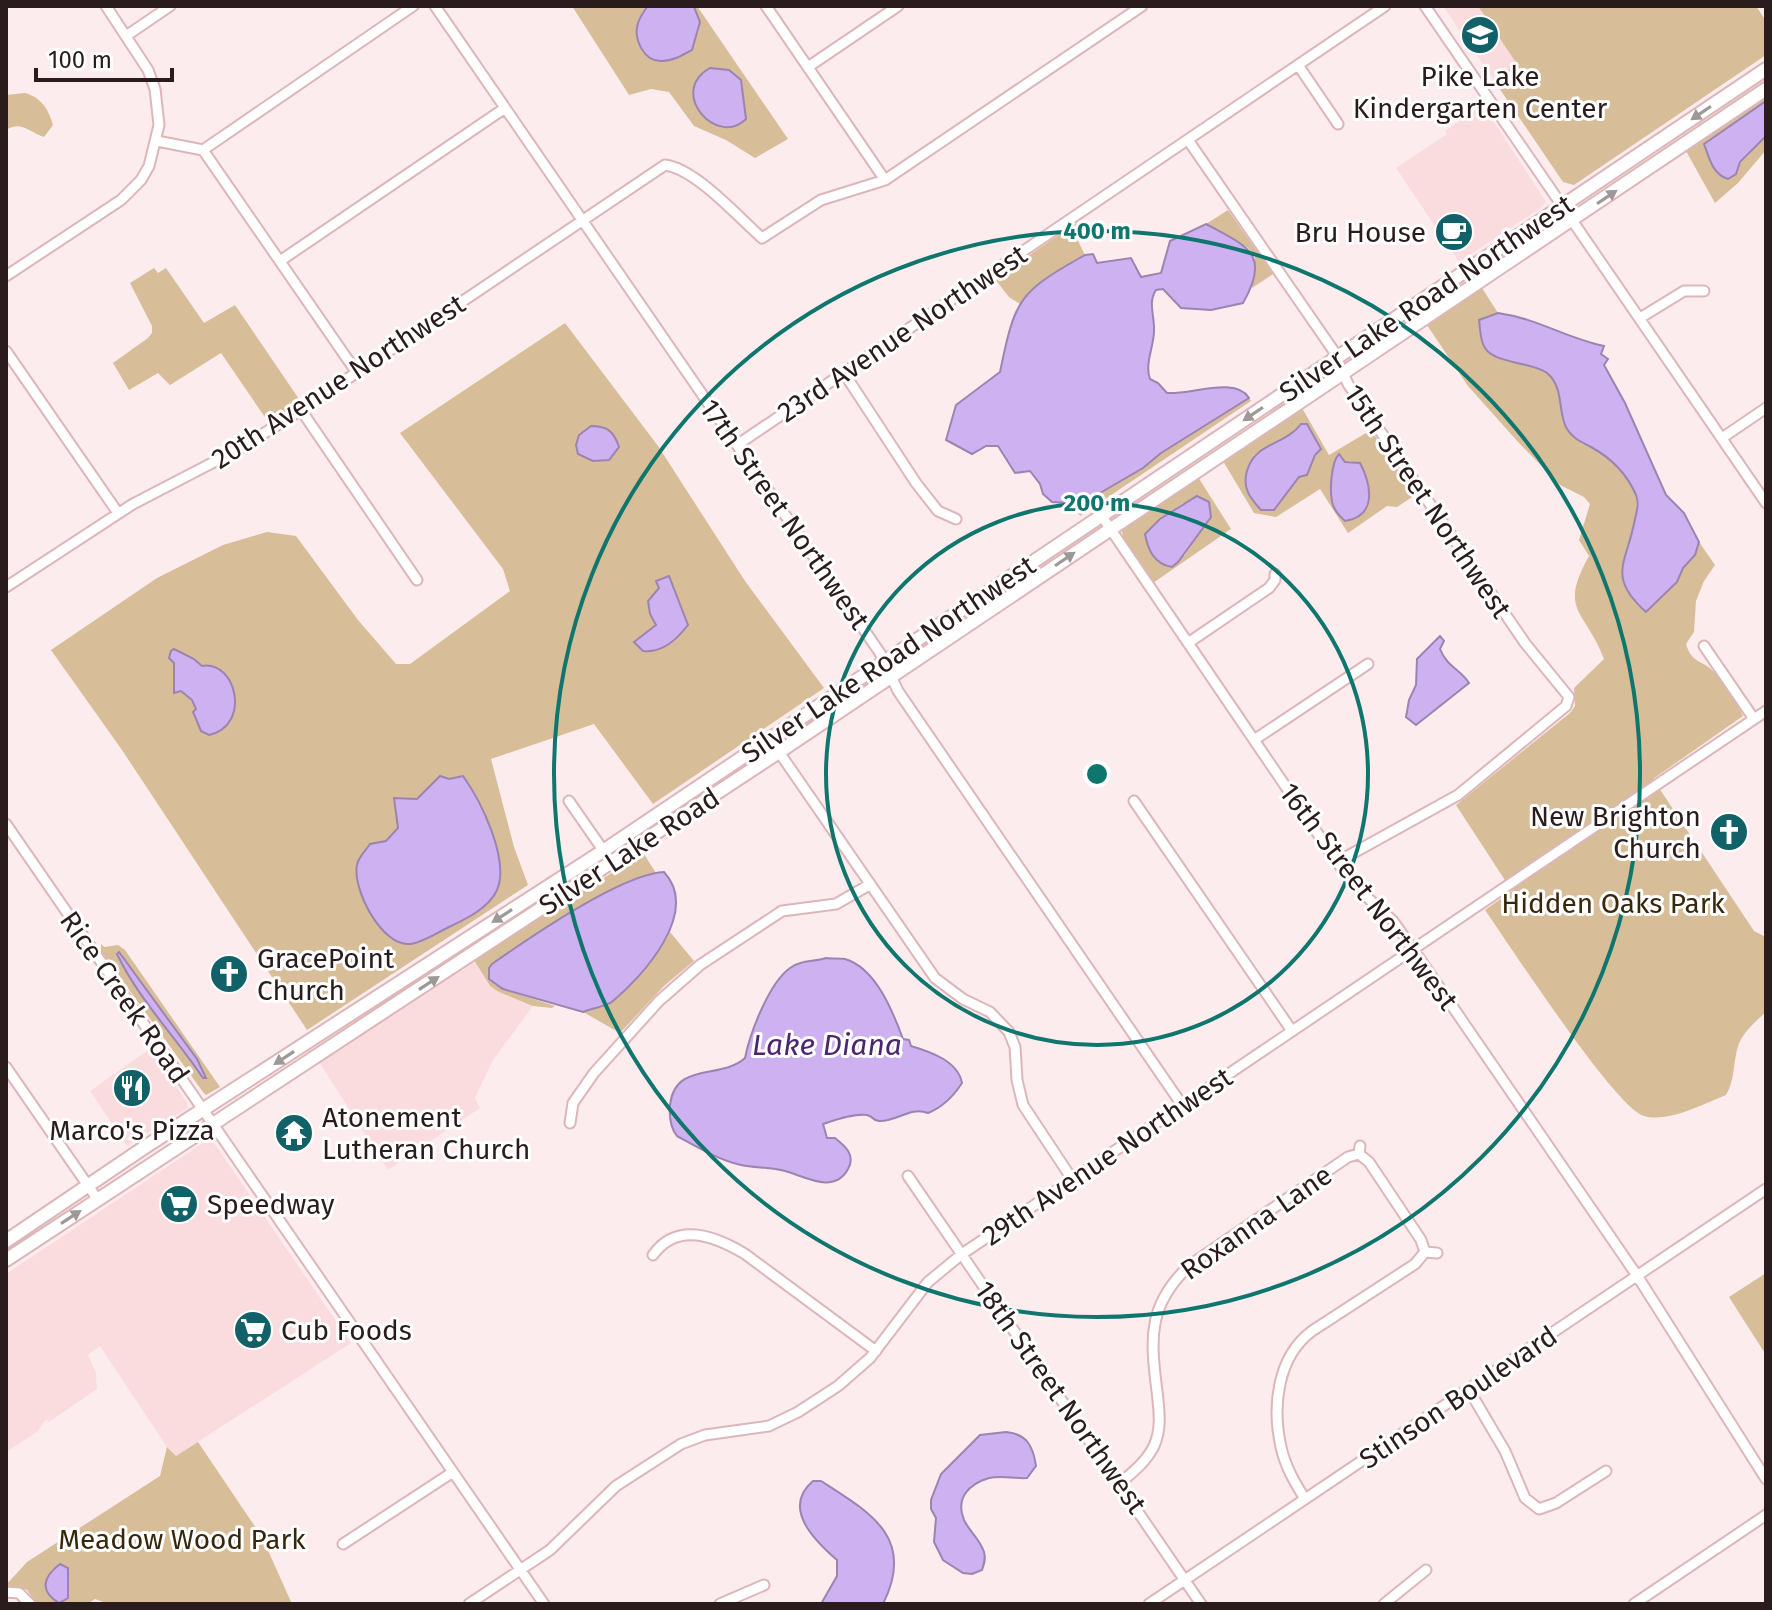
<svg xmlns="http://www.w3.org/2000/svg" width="1772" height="1610" font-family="'Fira Sans',sans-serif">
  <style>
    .built { fill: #fadcdf }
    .green { fill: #d7bd98; fill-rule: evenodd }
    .water { fill: #cdb1f1; stroke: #9c84b1; stroke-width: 2 }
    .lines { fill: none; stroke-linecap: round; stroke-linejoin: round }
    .minor-casing { stroke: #ddb6ba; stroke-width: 13 }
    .major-casing { stroke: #ddb6ba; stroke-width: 16 }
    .minor { stroke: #fff; stroke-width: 9 }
    .major { stroke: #fff; stroke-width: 12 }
    .oneway { fill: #9f9899 }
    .ring { fill: none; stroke: #0f766e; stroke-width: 4 }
    .labels { text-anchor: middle; stroke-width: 6; stroke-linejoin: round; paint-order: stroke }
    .poi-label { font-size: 28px; fill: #2a1b1d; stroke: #fefefe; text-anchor: start }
    .street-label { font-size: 28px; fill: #2a1b1d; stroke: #fefefe }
    .park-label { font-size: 28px; fill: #39270b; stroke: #fefefe }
    .water-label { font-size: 30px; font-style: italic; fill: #4b266f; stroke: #fefefe }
    .centre { fill: #0f766e; stroke: #fefefe; stroke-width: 4 }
    .ring-label { font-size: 24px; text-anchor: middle; font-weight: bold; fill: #0f766e; stroke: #fefefe; stroke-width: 6; stroke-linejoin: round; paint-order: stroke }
  </style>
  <rect width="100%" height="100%" fill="#fdecee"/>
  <!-- built -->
  <path class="built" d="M1443 6H1478L1518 65 1493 79Z
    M1483 105 1546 202 1539 209 1459 262 1396 168 1447 134 1445 131Z
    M474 960 490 986 533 1006 493 1060 475 1098 480 1108 388 1170 319 1062Z
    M151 1048 187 1103 188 1108 127 1146 90 1091Z
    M212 1140 351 1343 176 1456 167 1447 100 1346 88 1355 96 1373 97 1389 49 1422 46 1419 37 1432 6 1452V1274L206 1141Z"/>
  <!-- green -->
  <path class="green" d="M572 6H648C638 22 635 34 643 52L698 34 700 22 694 6H697L788 139 755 158 726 140 694 126 669 92 651 89 629 95Z
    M1478 6H1756L1766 21V55L1574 185 1563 182 1493 79 1517 64Z
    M25 93C41 97 49 110 53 125L44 137C29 132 21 120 6 130V95Z
    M1766 97V101L1704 144 1737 167 1766 136V150L1738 183 1715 203 1686 151Z
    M1228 210 1273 274 1252 288 1255 256 1248 248 1206 224Z
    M1076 223 1079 228 1074 233 1085 255C1061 268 1035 281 1020 304L1009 297 995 279Z
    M154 268 158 273 166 268 204 323 235 305 301 402 269 423 221 353 170 385 158 373 129 390 113 363 148 338 152 333V326L130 283Z
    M1482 288 1498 313 1479 320C1480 327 1480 337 1483 344 1489 364 1530 361 1547 373 1566 388 1557 419 1575 438 1579 442 1586 444 1591 447 1604 454 1620 466 1628 478 1659 524 1591 570 1647 611L1677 582 1683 568 1695 555 1699 542 1715 565 1704 581 1696 601 1694 632 1686 644C1692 664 1703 660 1713 671 1724 682 1737 702 1743 716L1653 779 1754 931 1766 937V1012C1755 1022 1743 1032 1738 1046 1733 1063 1735 1080 1726 1095 1703 1104 1669 1123 1644 1116 1615 1108 1509 944 1485 910L1512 891 1456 805 1570 713 1575 706 1574 688 1604 659C1585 609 1558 612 1589 556L1579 540 1590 504 1584 497 1560 485 1519 443 1468 386 1427 325Z
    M565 323 658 446 745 581 824 688 653 804 594 724 491 759 514 847 528 885 307 1030 122 750 51 650 157 578 223 545 267 532 296 536 358 620 396 664H410L510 591 503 569 400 433Z
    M1249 398 1251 401 1080 516 1073 504H1087L1100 493 1143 468 1161 453Z
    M1302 408 1329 455 1371 430 1415 495 1397 507 1387 506 1348 533 1320 489 1276 517 1254 513 1223 461ZM1301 424 1310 428 1321 449 1295 481 1253 456C1269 444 1289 439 1301 424ZM1350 461 1360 463C1371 485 1375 501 1355 518L1332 498V472L1334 468Z
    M1198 477 1231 529 1153 583 1123 537 1122 530ZM1183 503 1211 517 1184 556 1148 549 1146 534 1160 519Z
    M642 851 656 873 630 880 492 964 503 989 555 1006 552 1008 533 1006 499 992 490 986 474 960 613 872Z
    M670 932 694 961 665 985 620 1033 583 1012C592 1008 599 1008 607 1004 622 999 664 947 670 932Z
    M101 944 104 947 118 945 125 950 220 1087 206 1095 203 1092 101 951ZM119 952 174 1027 205 1079 147 1004 117 955Z
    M1766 1273V1355L1729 1297Z
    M198 1442 262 1537 292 1604H109L95 1599 87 1604H37L27 1590 6 1585 27 1562 160 1476 167 1447 176 1456Z"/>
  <!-- water -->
  <path class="water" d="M648 6 694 7 700 22 692 50C683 55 673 61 662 61 644 62 633 39 638 23 640 17 644 11 648 6Z
    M710 68 729 70 741 80 746 119C717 148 667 92 710 68Z
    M1766 101V136L1740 162 1736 174 1728 179C1712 174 1709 157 1704 144Z
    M1206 224C1246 246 1272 253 1243 303L1211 310 1181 308 1163 289 1156 290C1148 302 1154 314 1154 328 1155 345 1144 363 1150 379L1158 383 1167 393C1190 395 1236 376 1249 398L1161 453 1143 468 1100 493 1087 504 1052 502 1043 494 1040 484 1030 471 1015 473 998 446H986L972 454 946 440 956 405 1000 372C1015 298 1019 292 1085 255L1093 254 1097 263 1131 258 1141 277 1161 273 1170 241Z
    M1498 313C1539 319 1566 338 1604 346L1601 354 1608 359 1604 365 1625 403 1666 495 1684 513 1699 542 1695 555 1683 568 1677 582 1646 612C1606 576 1627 563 1635 519 1637 511 1639 503 1636 495 1627 474 1611 458 1591 447 1582 442 1573 439 1567 429 1557 413 1565 388 1547 373 1530 361 1489 364 1483 344 1480 336 1480 327 1479 320Z
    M1301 424H1307L1321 449 1315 455 1307 475 1299 477 1274 510H1261C1250 498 1242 488 1247 471 1255 442 1286 445 1301 424Z
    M591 426C608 426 614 432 619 447L609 460 593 461 578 454 576 445 579 435Z
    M1339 454 1345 462 1360 463C1371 484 1378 516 1345 521 1340 516 1335 512 1333 505 1329 493 1331 462 1339 454Z
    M1197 496 1209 502 1211 517 1178 562 1172 567C1154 564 1148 550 1145 534L1160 519Z
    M669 576 688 625C677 639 663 653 643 651L634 642 656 625 650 614 648 601 659 588 656 581Z
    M1440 636 1444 641 1440 649C1447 667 1461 670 1469 683L1416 725 1406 717 1409 700 1416 685 1417 659Z
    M174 649 194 659 202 666C236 660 252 725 209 735L201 731 193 712 196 709 192 700 181 691 174 693V663L169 658 171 651Z
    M440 776 449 779 463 776C481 801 510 860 497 890 489 908 466 919 449 927 438 932 422 943 410 944 382 947 352 889 357 865 358 858 366 850 370 844L386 841 398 828 394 798 417 799Z
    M664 872C701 912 643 976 613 1001 606 1007 592 1008 583 1012L503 989 489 979V968L492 964C529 938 621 874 664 872Z
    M119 952 197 1059 206 1078H203C175 1036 139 1000 117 954Z
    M826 958C832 959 840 958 845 959 876 968 893 1012 903 1039L909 1040 911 1046C931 1052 958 1061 962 1083 953 1097 943 1107 928 1113 910 1106 897 1122 879 1121 871 1120 875 1117 867 1115 854 1113 835 1120 823 1124L827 1138H835C845 1146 856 1155 848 1169 834 1195 804 1176 785 1171 771 1167 755 1168 741 1165 719 1160 697 1147 677 1136 670 1127 669 1117 670 1105 675 1061 721 1080 745 1058 750 1033 769 983 790 968 800 960 814 962 826 958Z
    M1006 1432C1027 1434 1033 1446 1036 1466L1027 1478C1015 1479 1002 1475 989 1478 969 1484 955 1498 964 1520 969 1531 980 1539 984 1552 986 1559 984 1564 982 1570L972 1574 963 1573 943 1560 934 1542 936 1518 931 1509V1500L941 1474 980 1435Z
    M813 1481H821C871 1513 916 1538 883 1604H821L837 1576V1560C815 1541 781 1508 813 1481Z
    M60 1564 68 1568V1598L59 1603C39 1591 43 1577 60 1564Z"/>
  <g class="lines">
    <defs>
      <path id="minor" d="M435 6 880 653 898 691 1182 1105
        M766 6 885 180
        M1425 6 1766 503
        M126 36 170 6
        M1298 65 1338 124
        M808 67 898 6
        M1188 140 1333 350 1348 384 1525 643 1569 697 1566 706 1458 795 1337 862
        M157 141 203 150 357 373
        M203 150 413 6
        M280 261 505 108
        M6 276 121 200 141 180 149 166 159 125 155 89 148 70 106 6
        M1640 318 1684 291H1704
        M6 351 118 513
        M844 373 916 483 938 511 956 519
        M301 410 417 580
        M1722 438 1766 408
        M737 445 1385 6
        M1101 515 1337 862 1358 889 1393 921 1413 949 1638 1277 1766 1479
        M6 587 133 504 239 449 301 410 665 165C696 169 738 217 762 238L821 200 885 180 1142 6
        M1188 643 1269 588 1275 580V574
        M1704 646 1754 719
        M770 739 935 978 963 999 990 1012 1009 1032 1015 1047 1017 1080 1023 1105 1072 1179
        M1254 740 1368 664
        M569 801 612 863
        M1134 801 1292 1031
        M6 824 544 1604
        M6 1067 98 1200
        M570 1123 573 1103 594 1073 659 1001 700 965 782 911 836 904 869 885
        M1359 1154 1369 1162 1421 1240 1425 1252
        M908 1176 1201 1604
        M653 1255C677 1221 715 1236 745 1254L876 1351
        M1469 1390 1505 1451 1525 1498 1539 1509 1556 1503 1606 1471
        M1120 1483C1133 1472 1146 1462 1154 1446 1162 1428 1159 1410 1157 1391 1150 1337 1148 1304 1190 1265L1348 1157 1359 1154 1360 1146
        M1305 1499C1295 1483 1285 1466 1281 1447 1272 1407 1277 1357 1312 1331L1415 1264 1425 1252 1437 1253
        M343 1544 453 1472
        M6 1592 19 1593 30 1604
        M469 1604 550 1550 616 1486 681 1444 705 1435 769 1426 798 1412 838 1386 870 1358 928 1282 962 1254 1766 711
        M720 1604 764 1585
        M1149 1604 1766 1189
        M1384 1604 1426 1570
        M1634 1604 1766 1515"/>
      <path id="major" d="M6 1241 145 1147 603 851 1766 69
        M6 1260 779 752 1766 89"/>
    </defs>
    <!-- minor casing -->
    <use href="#minor" class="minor-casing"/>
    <!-- major casing -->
    <use href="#major" class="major-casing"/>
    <!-- minor -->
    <use href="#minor" class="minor"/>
    <!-- major -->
    <use href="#major" class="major"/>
  </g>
  <!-- one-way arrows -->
  <defs><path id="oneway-solid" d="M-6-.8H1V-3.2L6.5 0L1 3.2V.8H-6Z" transform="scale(2)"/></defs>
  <g class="oneway">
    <use href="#oneway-solid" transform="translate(1701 113) rotate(146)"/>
    <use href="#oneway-solid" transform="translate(1607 197) rotate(-34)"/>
    <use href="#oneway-solid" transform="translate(1253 414) rotate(146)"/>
    <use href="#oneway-solid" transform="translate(1065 559) rotate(-34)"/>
    <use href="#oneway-solid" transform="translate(502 916) rotate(147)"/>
    <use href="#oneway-solid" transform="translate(429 983) rotate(-33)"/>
    <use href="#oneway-solid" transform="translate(284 1058) rotate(147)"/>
    <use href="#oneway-solid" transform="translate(71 1217) rotate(-33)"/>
  </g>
  <!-- distance rings -->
  <g class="ring">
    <circle cx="1097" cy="774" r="271"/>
    <circle cx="1097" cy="774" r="543"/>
  </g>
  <!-- icons -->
  <defs>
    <symbol id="school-disc" viewBox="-11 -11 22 22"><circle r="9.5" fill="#126169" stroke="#fefefe"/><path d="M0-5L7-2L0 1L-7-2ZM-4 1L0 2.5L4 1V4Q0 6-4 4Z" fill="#fff"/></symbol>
    <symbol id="cafe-disc" viewBox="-11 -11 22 22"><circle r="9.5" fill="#126169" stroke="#fefefe"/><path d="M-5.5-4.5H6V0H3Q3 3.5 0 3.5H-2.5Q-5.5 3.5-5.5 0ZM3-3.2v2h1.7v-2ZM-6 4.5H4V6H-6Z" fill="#fff"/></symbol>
    <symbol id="church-disc" viewBox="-11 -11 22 22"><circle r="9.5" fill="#126169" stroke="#fefefe"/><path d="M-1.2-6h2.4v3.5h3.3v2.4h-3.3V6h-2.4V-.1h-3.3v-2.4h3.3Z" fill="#fff"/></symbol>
    <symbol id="restaurant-disc" viewBox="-11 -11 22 22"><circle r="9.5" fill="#126169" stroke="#fefefe"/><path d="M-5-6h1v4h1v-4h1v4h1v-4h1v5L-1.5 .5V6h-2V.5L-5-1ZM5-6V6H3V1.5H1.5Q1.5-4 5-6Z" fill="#fff"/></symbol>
    <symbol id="temple-disc" viewBox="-11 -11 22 22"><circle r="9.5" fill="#126169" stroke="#fefefe"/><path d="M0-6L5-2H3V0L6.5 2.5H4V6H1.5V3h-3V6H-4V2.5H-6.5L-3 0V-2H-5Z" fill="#fff"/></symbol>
    <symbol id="supermarket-disc" viewBox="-11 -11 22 22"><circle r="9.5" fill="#126169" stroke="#fefefe"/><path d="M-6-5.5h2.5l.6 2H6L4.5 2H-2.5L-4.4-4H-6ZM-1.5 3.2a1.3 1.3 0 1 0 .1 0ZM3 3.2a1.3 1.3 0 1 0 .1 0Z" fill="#fff"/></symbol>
  </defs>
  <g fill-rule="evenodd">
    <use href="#school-disc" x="1458" y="13" width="44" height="44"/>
    <use href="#cafe-disc" x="1432" y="210" width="44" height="44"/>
    <use href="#church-disc" x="1707" y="810" width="44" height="44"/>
    <use href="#church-disc" x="207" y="952" width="44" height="44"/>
    <use href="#restaurant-disc" x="110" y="1066" width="44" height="44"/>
    <use href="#temple-disc" x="272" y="1111" width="44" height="44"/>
    <use href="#supermarket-disc" x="157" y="1182" width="44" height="44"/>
    <use href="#supermarket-disc" x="231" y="1308" width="44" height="44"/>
  </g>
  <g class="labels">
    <!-- poi labels -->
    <g class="poi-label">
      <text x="1480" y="86" text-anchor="middle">Pike Lake<tspan x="1480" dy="32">Kindergarten Center</tspan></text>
      <text x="1426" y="242" text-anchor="end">Bru House</text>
      <text x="1701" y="826" text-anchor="end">New Brighton<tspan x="1701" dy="32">Church</tspan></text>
      <text x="257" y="968">GracePoint<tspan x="257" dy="32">Church</tspan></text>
      <text x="322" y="1127">Atonement<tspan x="322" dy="32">Lutheran Church</tspan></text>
      <text x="132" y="1140" text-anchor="middle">Marco's Pizza</text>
      <text x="207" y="1214">Speedway</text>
      <text x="281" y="1340">Cub Foods</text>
    </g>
    <!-- street labels -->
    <g class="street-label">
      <text transform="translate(1426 298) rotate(-34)" y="10">Silver Lake Road Northwest</text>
      <text transform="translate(902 333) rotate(-34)" y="10">23rd Avenue Northwest</text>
      <text transform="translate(338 381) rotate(-33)" y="10">20th Avenue Northwest</text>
      <text transform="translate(1428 501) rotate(56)" y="10">15th Street Northwest</text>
      <text transform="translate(785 514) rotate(55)" y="10">17th Street Northwest</text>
      <text transform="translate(888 659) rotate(-34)" y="10">Silver Lake Road Northwest</text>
      <text transform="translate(629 851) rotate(-33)" y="10">Silver Lake Road</text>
      <text transform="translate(1369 896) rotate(53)" y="10">16th Street Northwest</text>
      <text transform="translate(125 997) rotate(55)" y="10">Rice Creek Road</text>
      <text transform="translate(1107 1156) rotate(-34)" y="10">29th Avenue Northwest</text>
      <text transform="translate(1256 1222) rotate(-35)" y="10">Roxanna Lane</text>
      <text transform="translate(1061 1397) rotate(55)" y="10">18th Street Northwest</text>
      <text transform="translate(1458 1397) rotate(-34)" y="10">Stinson Boulevard</text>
    </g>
    <!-- park labels -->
    <g class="park-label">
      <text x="1613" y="913">Hidden Oaks Park</text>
      <text x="182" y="1549">Meadow Wood Park</text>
    </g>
    <!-- water labels -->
    <g class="water-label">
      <text x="827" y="1055">Lake Diana</text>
    </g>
  </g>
  <circle cx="1097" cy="774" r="12" class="centre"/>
  <g class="ring-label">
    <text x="1097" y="239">400 m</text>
    <text x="1097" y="511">200 m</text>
  </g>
  <!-- border -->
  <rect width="1772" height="1610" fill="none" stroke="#2a1b1d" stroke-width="16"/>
  <!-- scale -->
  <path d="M36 68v12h136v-12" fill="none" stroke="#2a1b1d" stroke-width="4"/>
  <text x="48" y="68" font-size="24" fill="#2a1b1d" stroke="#fefefe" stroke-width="6" paint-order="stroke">100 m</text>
</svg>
